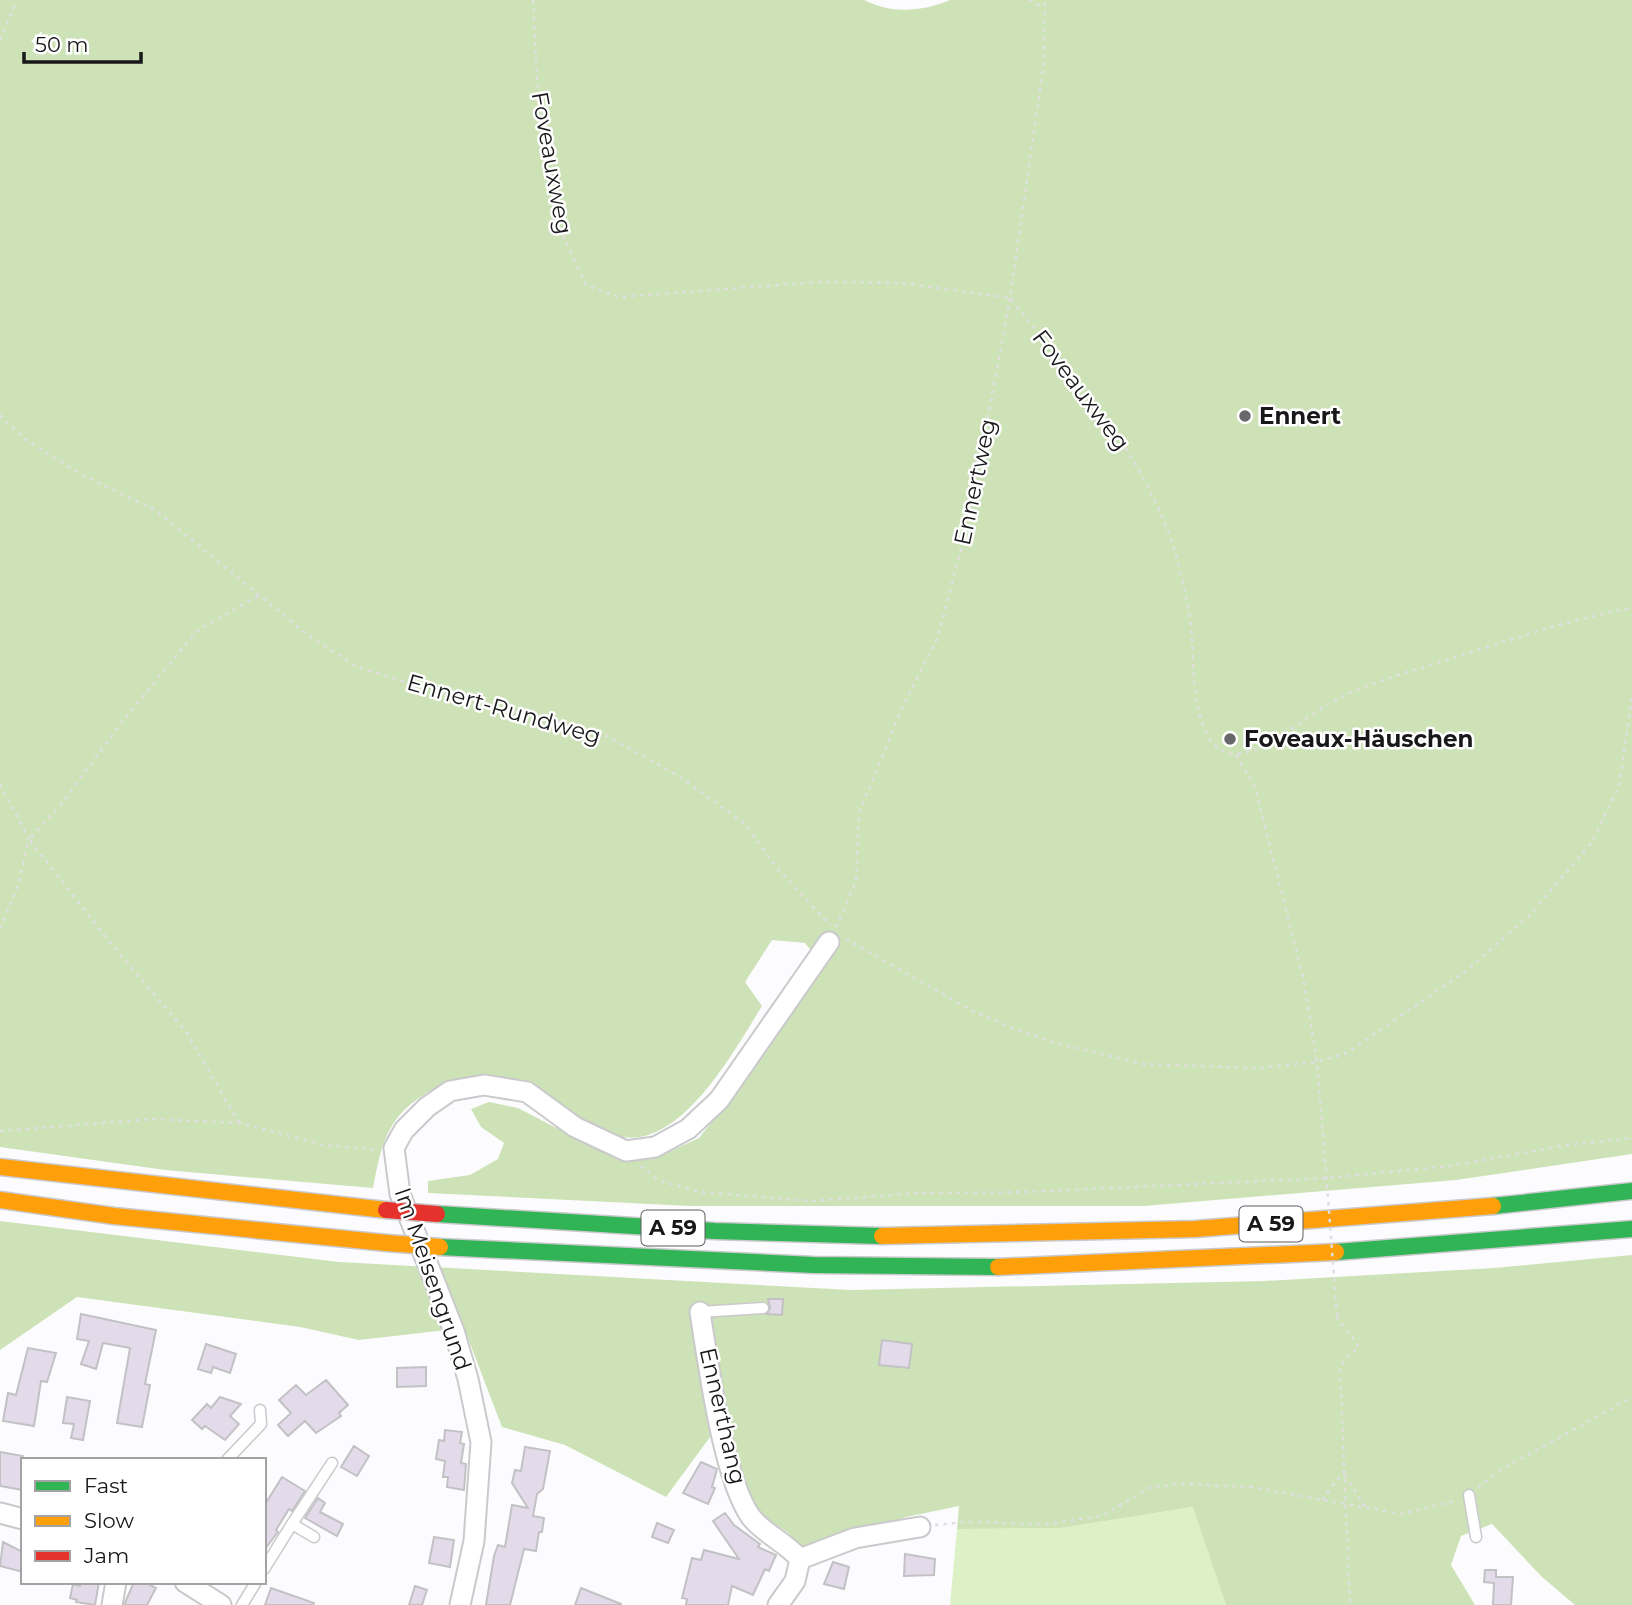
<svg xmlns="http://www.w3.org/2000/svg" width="1632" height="1605" font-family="Montserrat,sans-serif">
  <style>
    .green { fill: #dcf1c6 }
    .forest { fill: #cde2b7 }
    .building { fill: #e3dbea; stroke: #c2c1c3; stroke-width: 2 }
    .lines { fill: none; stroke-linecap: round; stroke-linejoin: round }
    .lane-casing { stroke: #cacacc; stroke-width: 13 }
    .street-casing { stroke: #cacacc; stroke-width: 23 }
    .fast-casing { stroke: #cacacc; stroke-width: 19 }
    .slow-casing { stroke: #cacacc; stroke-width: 19 }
    .path { stroke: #dfdfdf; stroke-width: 2.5; stroke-dasharray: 3.5 5; stroke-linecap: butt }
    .lane { stroke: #fff; stroke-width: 10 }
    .street { stroke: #fff; stroke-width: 19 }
    .fast { stroke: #30b455; stroke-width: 16 }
    .slow { stroke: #ff9f0a; stroke-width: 16 }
    .slow-bridge-casing { stroke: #cacacc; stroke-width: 19; stroke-linecap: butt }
    .jam-bridge-casing { stroke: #cacacc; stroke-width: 19; stroke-linecap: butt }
    .path-bridge { stroke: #dfdfdf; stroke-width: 2.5; stroke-dasharray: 3.5 5; stroke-linecap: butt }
    .slow-bridge { stroke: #ff9f0a; stroke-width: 16 }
    .jam-bridge { stroke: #e5322d; stroke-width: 16 }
    .poi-dot { fill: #68686a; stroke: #fff; stroke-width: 2.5 }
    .labels { text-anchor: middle; stroke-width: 5; stroke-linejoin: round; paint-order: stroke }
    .shield { fill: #fff; stroke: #5d5d5f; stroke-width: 2 }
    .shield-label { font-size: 21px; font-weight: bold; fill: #18181a }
    .street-label { font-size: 23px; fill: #18181a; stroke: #fff }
    .poi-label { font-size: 23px; font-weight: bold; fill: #18181a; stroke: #fff; text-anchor: start }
  </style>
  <rect width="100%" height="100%" fill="#fcfcfe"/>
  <!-- green -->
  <path class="green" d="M1194 1507 1226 1605H950L957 1529 1061 1528Z"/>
  <!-- forest -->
  <path class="forest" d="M0 0H864C892 14 921 12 950 0H1632V1154L1456 1180 1144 1206H690L428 1193V1181L470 1175 498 1159 504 1143 481 1127 471 1109 489 1102 518 1108 620 1161 664 1154 699 1138 733 1095 823 965 805 943 772 940 745 982 762 1006C736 1048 697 1119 648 1135 583 1157 531 1036 434 1089 388 1113 382 1141 373 1188L165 1170 0 1147Z
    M0 1221 339 1262 851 1290 1264 1281 1494 1268 1632 1255V1605H1575L1541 1576 1492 1524 1461 1536 1451 1565 1475 1605H1226L1193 1507 1061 1528 957 1529 959 1506 906 1517 806 1553 787 1532 759 1514 739 1469 724 1418 666 1497 565 1445 502 1427 464 1328 359 1340 300 1327 77 1297 0 1350Z"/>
  <!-- building -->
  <path class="building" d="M768 1299H783L782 1315 767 1314 770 1308Z
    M81 1314 156 1330 145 1384 150 1385 142 1427 117 1423 130 1348 103 1343 96 1369 81 1364 89 1341 77 1339Z
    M882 1340 912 1344 909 1368 879 1365Z
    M206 1344 236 1354 230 1373 213 1367 211 1373 198 1369Z
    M28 1348 56 1353 47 1382 41 1381 34 1426 3 1421 8 1393 16 1395Z
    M426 1367V1386L397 1387V1368Z
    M326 1380 348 1405 339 1413 341 1416 316 1433 305 1421 288 1436 278 1425 291 1413 279 1400 296 1385 306 1395Z
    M67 1397 90 1401 83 1440 71 1438 74 1424 63 1423Z
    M220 1397 241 1404 230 1416 239 1424 225 1440 205 1426 202 1429 192 1420 207 1404 211 1408Z
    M445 1430 462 1432 460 1443 464 1444 461 1463 466 1464 464 1490 447 1487 448 1477H443L445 1461 436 1459 439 1440 444 1441Z
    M354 1446 369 1456 357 1476 341 1467Z
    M525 1447 550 1451 543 1489 537 1494 533 1516 544 1518 542 1532H539L536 1551 524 1549 510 1605H486L494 1556 498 1545 505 1547 512 1505 528 1508 512 1483 515 1470 521 1471Z
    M0 1452 23 1456V1490L0 1486Z
    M701 1462 717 1469 712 1487 715 1488 708 1504 683 1493Z
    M282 1477 305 1491 292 1511 289 1509 276 1530 278 1532 264 1550V1506Z
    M318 1498 325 1503 320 1512 343 1524 337 1536 305 1518Z
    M725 1513 734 1525 760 1544 758 1547 776 1555 769 1571 765 1569 753 1595 732 1586 728 1605H686L687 1599 682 1598 692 1558 701 1560 704 1550 739 1559 713 1521Z
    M657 1523 674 1530 668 1543 652 1537Z
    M434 1537 454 1540 450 1567 429 1563Z
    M3 1542 23 1552V1572L0 1566Z
    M905 1554 935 1559 934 1575 904 1576Z
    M833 1562 849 1567 844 1589 824 1584Z
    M1485 1570H1496V1577H1513L1511 1605H1493L1494 1583 1484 1582Z
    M81 1582H99L95 1605 76 1602 77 1600 70 1598 73 1584 80 1586Z
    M134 1582H144L156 1588 147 1605H124Z
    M415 1586 427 1590 422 1605H409Z
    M271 1588 314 1603 313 1605H265Z
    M581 1588 621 1604V1605H575Z"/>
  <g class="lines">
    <defs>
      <path id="lane" d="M700 1312 763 1308
        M227 1460 261 1424 260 1410
        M1469 1495 1476 1537
        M292 1524 332 1463
        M264 1569 292 1524 314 1537
        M242 1605 256 1582"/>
      <path id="street" d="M700 1312C708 1362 723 1478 751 1517 762 1532 786 1543 800 1559
        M0 1513 23 1519
        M185 1582 221 1605
        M112 1605 116 1582
        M460 1605 474 1541 481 1442 468 1379 454 1331 400 1194 394 1148 404 1130 427 1107 450 1091 484 1085 527 1092 575 1127 626 1151 655 1147 688 1129 719 1100 829 942
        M778 1605 795 1581 800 1559 855 1538 920 1527"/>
      <path id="fast" d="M1493 1206 1632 1191
        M437 1214 715 1231 882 1236
        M440 1247 814 1265 998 1267
        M1336 1252 1632 1229"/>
      <path id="slow" d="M0 1167 386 1210
        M0 1200 114 1216 387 1243
        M882 1236 1195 1229 1493 1206
        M998 1267 1336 1252"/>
    </defs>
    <!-- lane casing -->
    <use href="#lane" class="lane-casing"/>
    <!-- street casing -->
    <use href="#street" class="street-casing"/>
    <!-- fast casing -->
    <use href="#fast" class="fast-casing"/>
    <!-- slow casing -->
    <use href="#slow" class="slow-casing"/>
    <!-- path -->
    <path class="path" d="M533 0 537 79 560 229 586 285 619 297 818 282 902 283 1010 298C1077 381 1157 468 1181 575 1185 592 1189 610 1191 627 1195 660 1189 732 1223 751 1252 766 1304 717 1330 703 1370 681 1416 670 1459 656 1516 638 1572 619 1632 608
      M1029 0 1043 8
      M0 40 17 0
      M0 415 23 438 82 475 155 510 308 635 357 667 472 702 598 731 682 778 746 825 776 867 830 925
      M1236 755 1255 787 1303 977 1317 1062 1327 1185
      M0 784 29 839 18 885 0 929
      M836 927 856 881 859 813 902 708 938 637 970 515 1010 298 1044 62 1045 0
      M846 939 971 1010 1013 1028 1052 1042 1143 1064 1257 1068 1317 1062 1347 1053 1467 970 1530 915 1592 842 1619 786 1632 697
      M239 1123 187 1033 104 935 29 839 60 806 121 723 197 631 258 596
      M0 1131 153 1119 239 1123 323 1145 378 1150
      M641 1166 657 1180 700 1192 812 1201 918 1193 1024 1192 1327 1178 1450 1166 1567 1145 1632 1138
      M1337 1316C1341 1328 1354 1335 1359 1348L1344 1360 1340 1369 1350 1605
      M1345 1475 1366 1508
      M1478 1487 1499 1471 1632 1397
      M1322 1500 1343 1472
      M935 1525 967 1522 1047 1524 1102 1516 1151 1487 1181 1484 1252 1487 1401 1514 1458 1500"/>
    <!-- lane -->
    <use href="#lane" class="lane"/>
    <!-- street -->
    <use href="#street" class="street"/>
    <!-- fast -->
    <use href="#fast" class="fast"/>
    <!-- slow -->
    <use href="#slow" class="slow"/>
    <defs>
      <path id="slow-bridge" d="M387 1243 440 1247"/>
      <path id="jam-bridge" d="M386 1210 437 1214"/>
    </defs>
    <!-- slow-bridge casing -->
    <use href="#slow-bridge" class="slow-bridge-casing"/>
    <!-- jam-bridge casing -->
    <use href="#jam-bridge" class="jam-bridge-casing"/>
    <!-- path-bridge -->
    <path class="path-bridge" d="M1327 1185 1337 1316"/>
    <!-- slow-bridge -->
    <use href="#slow-bridge" class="slow-bridge"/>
    <!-- jam-bridge -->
    <use href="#jam-bridge" class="jam-bridge"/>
  </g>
  <!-- markers -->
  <g class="poi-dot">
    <circle cx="1245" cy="416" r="7"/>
    <circle cx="1230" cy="739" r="7"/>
  </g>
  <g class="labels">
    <!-- shield labels -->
    <g class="shield">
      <rect x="1239.5" y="1206.5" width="63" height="35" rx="5"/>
      <rect x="641.5" y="1210.5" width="63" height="35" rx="5"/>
    </g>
    <g class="shield-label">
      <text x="1271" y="1231">A 59</text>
      <text x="673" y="1235">A 59</text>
    </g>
    <!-- street labels -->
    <g class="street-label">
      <text transform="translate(552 163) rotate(80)" y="8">Foveauxweg</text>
      <text transform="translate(1081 390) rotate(53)" y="8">Foveauxweg</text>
      <text transform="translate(975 482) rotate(-78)" y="8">Ennertweg</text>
      <text transform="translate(504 709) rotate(16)" y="8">Ennert-Rundweg</text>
      <text transform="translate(433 1279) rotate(71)" y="8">Im Meisengrund</text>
      <text transform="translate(723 1416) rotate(77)" y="8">Ennerthang</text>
    </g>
    <!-- poi labels -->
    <g class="poi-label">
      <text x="1259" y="424">Ennert</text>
      <text x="1244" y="747">Foveaux-Häuschen</text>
    </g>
  </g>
  <!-- legend -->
  <rect x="21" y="1458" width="245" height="126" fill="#ffffff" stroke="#a3a3a3" stroke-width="2"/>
  <rect x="35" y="1481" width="35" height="10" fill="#30b455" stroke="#a3a3a3" stroke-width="2"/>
  <text x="84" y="1493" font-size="21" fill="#18181a">Fast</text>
  <rect x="35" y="1516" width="35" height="10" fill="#ff9f0a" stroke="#a3a3a3" stroke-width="2"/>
  <text x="84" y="1528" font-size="21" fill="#18181a">Slow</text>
  <rect x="35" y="1551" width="35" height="10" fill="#e5322d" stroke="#a3a3a3" stroke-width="2"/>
  <text x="84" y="1563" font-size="21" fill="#18181a">Jam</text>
  <!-- scale -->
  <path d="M24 52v10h117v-10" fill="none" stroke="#18181a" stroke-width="3.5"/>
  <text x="35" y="52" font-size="21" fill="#18181a" stroke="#ffffff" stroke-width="5" paint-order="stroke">50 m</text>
</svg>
